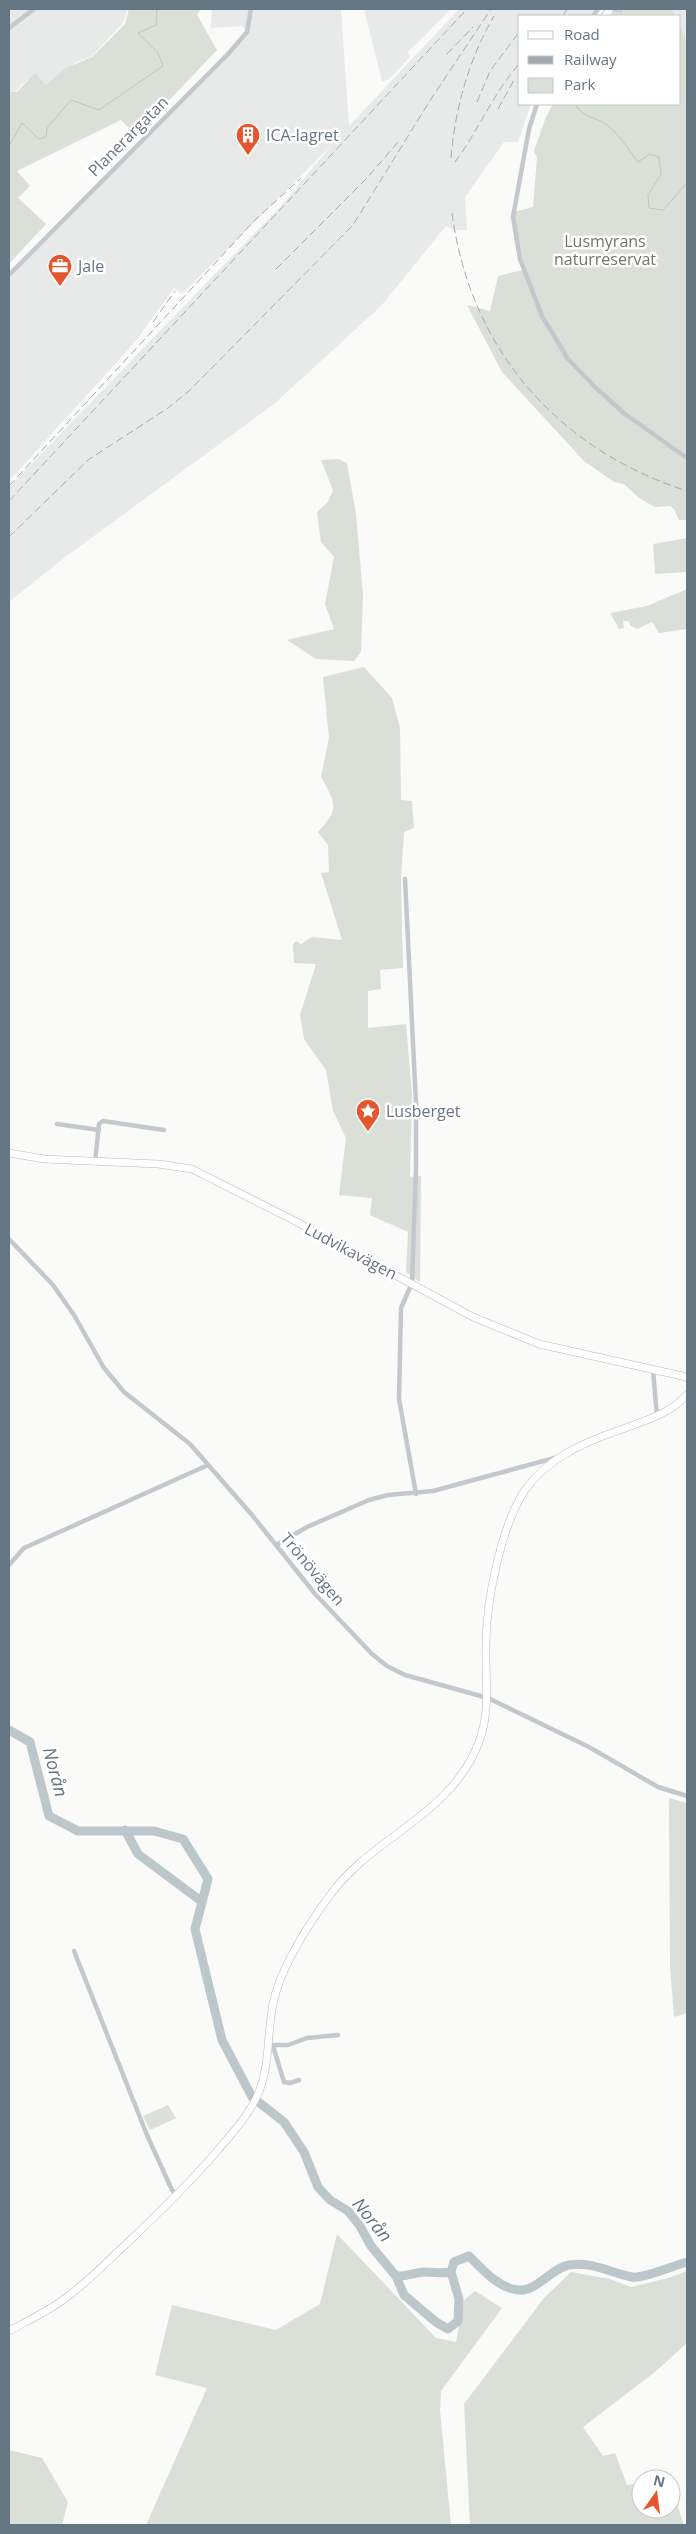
<svg xmlns="http://www.w3.org/2000/svg" width="696" height="2534" font-family="'Open Sans',sans-serif">
  <style>
    .built { fill: #e8e9e9 }
    .green { fill: #dadfd7 }
    .lines { fill: none; stroke-linecap: round; stroke-linejoin: round }
    .stream { stroke: #bbc7cb; stroke-width: 1 }
    .river { stroke: #bbc7cb; stroke-width: 9 }
    .secondary-casing { stroke: #b3babf; stroke-width: 8 }
    .street { stroke: #c3c8cc; stroke-width: 4.5 }
    .secondary { stroke: #fff; stroke-width: 7 }
    .rail { stroke: #a2aab0; stroke-width: 1; stroke-dasharray: 8 4; stroke-linecap: butt }
    .labels { text-anchor: middle; stroke-width: 5; stroke-linejoin: round; paint-order: stroke }
    .poi-label { font-size: 16px; fill: #657683; stroke: #fff; text-anchor: start }
    .street-label { font-size: 16px; fill: #657683; stroke: #fff }
    .park-label { font-size: 16px; fill: #687a64; stroke: #fff }
    .water-label { font-size: 18px; font-style: italic; fill: #60757c; stroke: #fff }
  </style>
  <rect width="100%" height="100%" fill="#fafaf8"/>
  <!-- built -->
  <path class="built" d="M9 9H128L123 23 92 56 75 63 48 85 27 80 9 98Z
    M212 9H341L349 126 459 9H596L590 16H520V104H531L518 142H504L465 197 467 230H454L446 226 381 306 274 404 64 558 9 602V487L280 207 332 145 182 294 174 288 135 342 9 481V275L247 32 242 26 211 28Z
    M364 9H451L408 52 410 57 389 79 382 82Z
    M672 9H687V41L680 26V16H675Z"/>
  <!-- green -->
  <path class="green" d="M129 9H201L197 15 217 50 136 135 121 120 17 171 30 186 18 198 46 224 9 264V92H17L35 73 46 85 66 68 92 57 125 24Z
    M614 9H672L675 16H610Z
    M680 26 687 42V520H679L674 509 670 506 655 507 639 498 624 484 614 482 584 461 502 372 467 305 490 311 498 276 523 270 519 254 514 212 533 207 537 158 534 151 546 117 553 104H680Z
    M339 459 347 464 356 514 363 595 361 652 354 661 316 659 287 640 334 629 325 604 334 557 321 542 317 512 328 502 333 490 321 460Z
    M687 538V572L655 574 653 544Z
    M687 589V629L659 633 652 622 637 629 631 626 628 621H623L624 628 619 629 610 613 647 606Z
    M364 667 392 698 400 728 401 800 412 801 414 828 404 832 401 880 403 968 380 970 381 989 368 991V1028L406 1024 412 1094 410 1177 421 1176 420 1282 406 1272 408 1232 370 1215 372 1198 339 1195 346 1138 333 1111 326 1070 304 1039 300 1015 316 964 294 963 293 944 296 941 301 944 312 937 342 940 321 873 329 872 328 845 318 832C340 808 336 804 321 777L329 738 323 677Z
    M669 1798 687 1803V2013L674 2017 670 1966Z
    M168 2105 176 2118 150 2130 143 2116Z
    M337 2234 436 2338 456 2342 464 2300 475 2291 502 2308 441 2391 440 2410 451 2525H146L207 2388 155 2375 172 2305 276 2330 320 2304Z
    M687 2271V2343L655 2372 583 2427 603 2456 615 2453 627 2485 641 2483V2509H671V2486L684 2525H470L464 2404 544 2298 571 2272 610 2279 631 2287 668 2278Z
    M9 2450 42 2458 68 2502 62 2525H9Z"/>
  <g class="lines">
    <!-- stream -->
    <path class="stream" d="M608 9 621 12 622 9
      M600 16 606 9
      M575 104C582 117 592 116 604 123 618 132 628 149 638 162L650 154 659 157 661 174 648 195 649 208 663 210 687 183
      M9 146 22 123 39 139 46 137 47 128 71 100 99 110 163 66 158 53 138 33 156 25 157 9"/>
    <!-- river -->
    <path class="river" d="M9 1730 30 1742 49 1816 78 1831H154L183 1839 208 1879 195 1929 222 2040 252 2097 284 2122 304 2152 318 2187 330 2200 348 2211 360 2226 371 2246 396 2276C408 2277 415 2272 425 2272 435 2272 440 2274 451 2272L454 2262 469 2256C482 2269 498 2288 518 2290 537 2292 551 2268 569 2265 591 2261 611 2273 632 2277 643 2279 675 2265 687 2262
      M125 1830 138 1854 201 1901
      M396 2276 404 2295 436 2322 448 2329 458 2321 459 2299 451 2272"/>
    <defs>
      <path id="secondary" d="M9 1153 44 1159 158 1164 192 1169 295 1221 473 1317 539 1344 687 1377
        M9 2331C29 2320 49 2311 67 2297 87 2282 105 2264 123 2247 156 2216 188 2185 218 2150 233 2132 252 2112 260 2089 270 2062 267 2033 273 2004 280 1968 308 1925 330 1895 373 1836 451 1816 479 1742 491 1710 485 1678 486 1645 486 1602 501 1526 525 1490 547 1459 582 1443 617 1431 643 1421 667 1416 687 1395"/>
    </defs>
    <!-- secondary casing -->
    <use href="#secondary" class="secondary-casing"/>
    <!-- street -->
    <path class="street" d="M593 16 598 9
      M9 28 34 9
      M537 104 529 129 513 217 520 259 542 316 568 359 595 387 625 414 687 458
      M9 275 228 54 247 32 251 9
      M405 879 416 1104V1168L412 1283 401 1308 399 1399 416 1494
      M57 1124 99 1130
      M95 1162 99 1124 103 1121 164 1130
      M9 1239 53 1285 74 1315 104 1368 124 1392 190 1444 252 1515 316 1595 372 1654 387 1666 405 1675 488 1698 589 1747 658 1787 687 1796
      M653 1370 657 1417
      M276 1545 307 1527 369 1500 388 1495 433 1491 558 1457
      M9 1565 24 1548 208 1465
      M74 1951 147 2135 172 2190 177 2195
      M268 2045H288L307 2038 338 2035
      M273 2046 284 2082 290 2083 299 2080"/>
    <!-- secondary -->
    <use href="#secondary" class="secondary"/>
    <!-- rail -->
    <path class="rail" d="M563 16 567 9
      M447 54 473 27
      M477 102 490 71 520 31
      M498 109 515 78
      M451 158C455 108 469 59 494 16
      M455 162C479 130 493 93 520 63
      M452 213C470 349 557 449 687 491
      M276 269 367 178 399 141
      M153 322 175 291
      M9 486 254 221 301 178
      M9 501 467 9
      M9 537 88 460 168 408 189 391 353 225 431 99 491 9"/>
  </g>
  <!-- icons -->
  <defs>
    <symbol id="building-pin" viewBox="-11 -11 22 30"><path d="M0 17L-7.5 6A9.5 9.5 0 1 1 7.5 6Z" fill="#e4572e" stroke="#fff"/><path d="M-4-6H4V6H1V3H-1V6H-4ZM-2.5-4.3h1.7v1.8h-1.7ZM.8-4.3h1.7v1.8H.8ZM-2.5-1h1.7V.8h-1.7ZM.8-1h1.7V.8H.8Z" fill="#fff"/></symbol>
    <symbol id="office-pin" viewBox="-11 -11 22 30"><path d="M0 17L-7.5 6A9.5 9.5 0 1 1 7.5 6Z" fill="#e4572e" stroke="#fff"/><path d="M-6-3h4V-5.5h4V-3h4V5H-6ZM-1-4.5V-3h2v-1.5ZM-6 0V1H6V0Z" fill="#fff"/></symbol>
    <symbol id="sight-pin" viewBox="-11 -11 22 30"><path d="M0 17L-7.5 6A9.5 9.5 0 1 1 7.5 6Z" fill="#e4572e" stroke="#fff"/><path d="M0-6L1.8-2.2L6-1.7L2.9 1.2L3.7 5.4L0 3.3L-3.7 5.4L-2.9 1.2L-6-1.7L-1.8-2.2Z" fill="#fff"/></symbol>
  </defs>
  <g fill-rule="evenodd">
    <use href="#building-pin" x="234" y="121" width="28" height="38"/>
    <use href="#office-pin" x="46" y="252" width="28" height="38"/>
    <use href="#sight-pin" x="354" y="1097" width="28" height="38"/>
  </g>
  <g class="labels">
    <!-- poi labels -->
    <g class="poi-label">
      <text x="266" y="141">ICA-lagret</text>
      <text x="78" y="272">Jale</text>
      <text x="386" y="1117">Lusberget</text>
    </g>
    <!-- street labels -->
    <g class="street-label">
      <text transform="translate(128 136) rotate(-45)" y="6">Planerargatan</text>
      <text transform="translate(351 1251) rotate(28)" y="6">Ludvikavägen</text>
      <text transform="translate(313 1569) rotate(50)" y="6">Trönövägen</text>
    </g>
    <!-- park labels -->
    <g class="park-label">
      <text x="605" y="247">Lusmyrans<tspan x="605" dy="18">naturreservat</tspan></text>
    </g>
    <!-- water labels -->
    <g class="water-label">
      <text transform="translate(55 1772) rotate(75)" y="6">Norån</text>
      <text transform="translate(372 2220) rotate(51)" y="6">Norån</text>
    </g>
  </g>
  <!-- border -->
  <rect width="696" height="2534" fill="none" stroke="#657683" stroke-width="20"/>
  <!-- legend -->
  <rect x="518" y="15" width="162" height="90" fill="#ffffff" stroke="#c1c8cd"/>
  <rect x="528" y="31" width="25" height="8" fill="#ffffff" stroke="#c1c8cd"/>
  <text x="564" y="40" font-size="15" fill="#657683">Road</text>
  <rect x="528" y="56" width="25" height="8" fill="#a2aab0" stroke="#c1c8cd"/>
  <text x="564" y="65" font-size="15" fill="#657683">Railway</text>
  <rect x="528" y="78" width="25" height="15" fill="#dadfd7" stroke="#c1c8cd"/>
  <text x="564" y="90" font-size="15" fill="#657683">Park</text>
  <!-- north arrow -->
  <g transform="translate(656 2494) rotate(14)"><circle r="24" fill="#ffffff" stroke="#c1c8cd"/>
  <path d="M0-4L9 19L0 12L-9 19Z" fill="#e4572e"/>
  <text y="-8" font-size="14" font-weight="bold" text-anchor="middle" fill="#657683">N</text>
  </g>
</svg>
